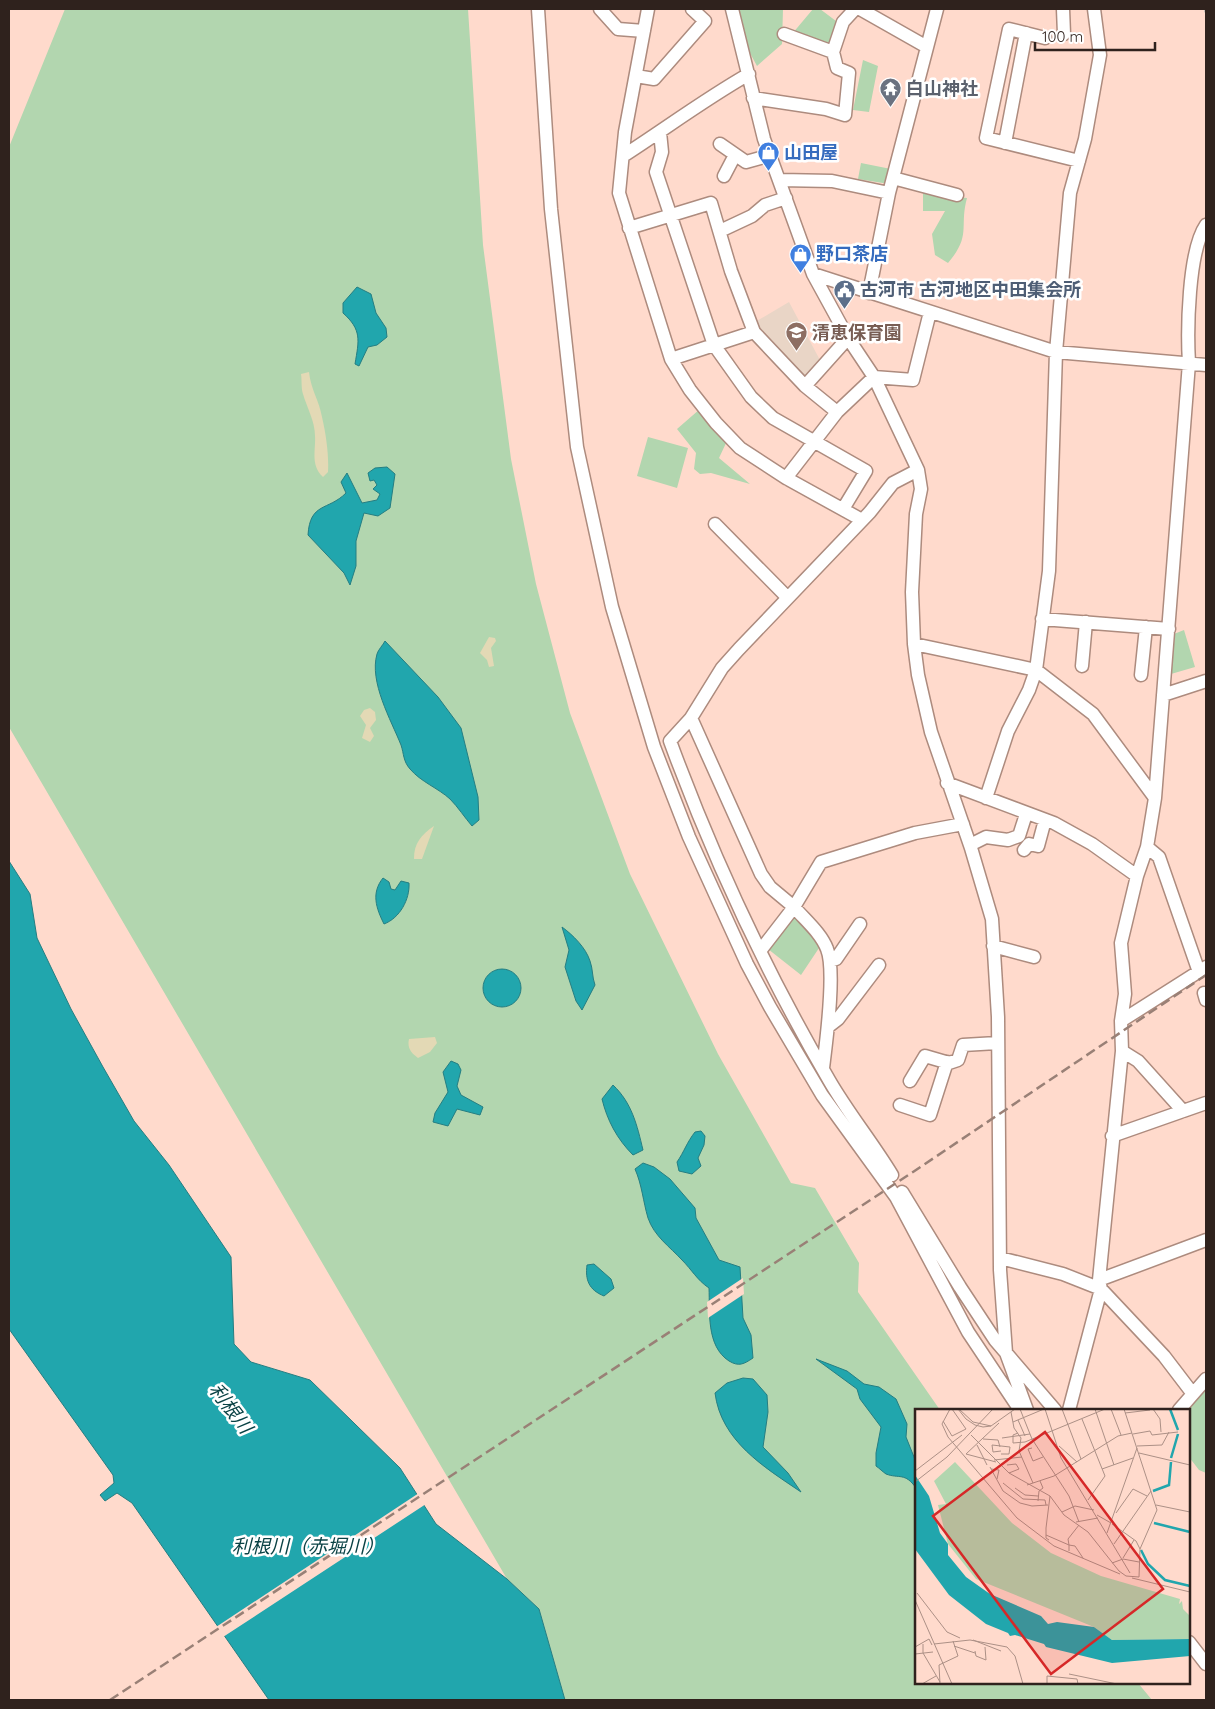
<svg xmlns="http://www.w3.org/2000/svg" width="1215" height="1709" font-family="Quicksand,'Noto Sans JP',sans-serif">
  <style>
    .education { fill: #e9d5c6 }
    .green { fill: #b2d6af }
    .sand { fill: #e3d9b5 }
    .water { fill: #21a6ad; stroke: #257e82 }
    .pier { fill: #ffdacc }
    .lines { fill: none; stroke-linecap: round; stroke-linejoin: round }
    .stream { stroke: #257e82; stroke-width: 2.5 }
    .minor-casing { stroke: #ad8b7e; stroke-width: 15 }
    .minor { stroke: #fff; stroke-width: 12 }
    .rail { stroke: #998076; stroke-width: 2.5; stroke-dasharray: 10 5; stroke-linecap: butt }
    .labels { text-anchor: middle; stroke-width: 5; stroke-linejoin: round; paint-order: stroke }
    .worship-label { font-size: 18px; font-weight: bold; fill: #5b616d; stroke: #fff; text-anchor: start }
    .shop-label { font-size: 18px; font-weight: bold; fill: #366cbe; stroke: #fff; text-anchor: start }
    .service-label { font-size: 18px; font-weight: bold; fill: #4e5e75; stroke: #fff; text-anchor: start }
    .education-label { font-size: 18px; font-weight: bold; fill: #785e54; stroke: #fff; text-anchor: start }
    .water-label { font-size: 19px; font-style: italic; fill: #0a4245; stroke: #fff }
    .inset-river { fill: none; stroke: #21a6ad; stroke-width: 2.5 }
    .inset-road { fill: none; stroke: #ac9086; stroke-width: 1 }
    .view { fill: #d62828; fill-opacity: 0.15; stroke: #d62828; stroke-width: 2.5 }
    .inset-edge { fill: none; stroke: #2f221d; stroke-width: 2.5 }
  </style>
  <rect width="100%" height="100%" fill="#ffdacc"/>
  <!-- education -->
  <path class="education" d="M789 302 821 362 804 382 767 341 755 322Z"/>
  <!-- green -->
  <path class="green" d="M65 9H468L483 245 511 459 536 584 570 713 630 874 718 1054 791 1183 815 1188 859 1263 858 1292 940 1410H916V1683H1138L1152 1700H565L539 1609 507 1579 9 727V147Z
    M738 9H783L782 44 757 66 744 42Z
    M813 9H820L840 24 831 49 792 34Z
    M863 60 878 66 869 112 853 110Z
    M861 163 891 169 889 184 858 179Z
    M923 193 967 198C959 227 972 235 948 263L935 255 932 234 945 211H923Z
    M700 409 727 441 719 458 750 484 711 473 700 474 694 469 696 453 677 429Z
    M648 437 688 448 677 488 637 476Z
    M1184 630 1195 667 1171 674 1174 634Z
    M794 914 821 945 801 975 768 949Z
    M1206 1387V1473L1199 1470 1189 1457 1188 1410Z"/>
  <!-- sand -->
  <path class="sand" d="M309 372C311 390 319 400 322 417 326 434 329 455 328 472L323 477C310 465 316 450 315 436 315 421 307 408 303 394 301 388 302 380 301 374Z
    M489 637 495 638 496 641 491 648 494 666 489 667 487 660 480 653Z
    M370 708 375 712 376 720 370 728 374 736 370 742 362 738 366 725 360 716 364 710Z
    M434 826 422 859H414C414 843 421 835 434 826Z
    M435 1037 437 1043 430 1052 418 1058C411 1053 407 1048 409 1039Z"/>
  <!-- water -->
  <path class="water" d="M357 287 371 294 376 313 386 328 387 337 377 345 368 347 359 366 355 364C359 340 362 330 343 313V303Z
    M387 467 395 474 390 508 378 516 364 513 356 541V566L350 585 344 573 308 535C310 502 328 511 346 493L341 482 347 473 362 503 377 500 380 494 373 489 377 485 374 480 370 481 368 473 375 468Z
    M385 641 438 697 461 728 478 797 479 820 472 826C465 818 458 807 450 799 438 788 421 782 410 769 403 761 404 754 401 745 391 720 369 682 377 654 378 650 383 645 385 641Z
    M9 861 30 894 37 938 71 1009 103 1067 134 1121 169 1165 231 1257 234 1344 251 1362 310 1380 400 1468 436 1524 507 1579 539 1609 565 1700H269L132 1503 117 1493 105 1501 100 1495 114 1483 113 1475 9 1329Z
    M383 878 389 882 391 889 395 890 401 881 409 883C410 899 400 918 384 924 376 908 371 893 383 878Z
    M562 927C573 935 586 948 590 961 593 969 592 977 595 985L582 1010 576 1001 565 967 569 950Z
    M483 988a19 19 0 1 1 38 0a19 19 0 1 1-38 0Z
    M451 1061 458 1064 461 1070 457 1086 461 1095 483 1107 480 1115 457 1109 448 1126 433 1122 435 1113 448 1092 443 1072Z
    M613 1085C632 1103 637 1125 643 1150L633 1155C617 1139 607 1120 602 1099Z
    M701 1131 705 1136 704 1145 698 1158 701 1166 692 1174 679 1171 677 1162C684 1152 687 1142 695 1132Z
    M643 1163 654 1167 670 1179 695 1208 696 1218 719 1260 740 1267 743 1318 751 1335 753 1358C744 1364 739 1367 729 1361 706 1346 710 1312 709 1288 697 1280 692 1270 682 1260 670 1247 654 1236 648 1218 643 1201 642 1185 635 1169Z
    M594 1264 611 1279 614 1288 604 1296C589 1290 585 1280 587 1265Z
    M816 1359 847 1371 864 1384 879 1387 896 1399 907 1424 906 1437 916 1462V1488C905 1472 899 1479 886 1474 883 1472 879 1468 876 1466V1453L881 1427 860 1399 857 1389Z
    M743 1378 753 1379 767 1395 768 1412 763 1447 788 1473 801 1492C764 1467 721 1441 715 1393L727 1383Z"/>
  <!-- pier -->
  <path class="pier" d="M743 1278 744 1294 708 1318 707 1302Z
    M419 1493 426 1504 223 1637 216 1627Z"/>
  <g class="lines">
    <!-- stream -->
    <path class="stream" d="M1206 9V12"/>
    <defs>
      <path id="minor" d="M538 9 551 209 577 447 612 607 654 747 689 837 747 964 770 1007 822 1095 896 1197 968 1332 1020 1410
        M600 9 618 29 644 31
        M648 9 625 132 619 193 671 359 690 390 716 423 740 448 786 478 862 520
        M732 9 764 139 813 274 848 338 874 377 918 470 921 489 916 514 912 592 914 644 918 675 931 732 971 848 992 919 998 1017 1000 1270 1006 1353 1027 1410
        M860 9 927 47
        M1063 9 1064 34
        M1045 38 1009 29 986 138 1079 161
        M833 52 843 22 855 9
        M636 76 654 79 705 21 692 9
        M753 98 826 109 845 115 849 73 837 68 833 52 784 34
        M660 132 662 152 656 172 714 345 751 397 773 418 866 471 843 509
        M1005 143 1026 33
        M720 144 746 162 771 155
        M623 156C665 129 705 99 749 74
        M724 176 735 155
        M893 178 957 195
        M780 180 832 181 889 193
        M629 228 711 203 731 271 754 332 805 386 837 412
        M720 231 752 216 765 205 786 198
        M813 274 1056 352 1206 365
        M869 293 889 193 937 9
        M671 359 754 332
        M805 386 848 338
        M786 478 837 412 874 377 913 380 930 312
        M715 524 787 597
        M1042 619 1169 629
        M914 644 1036 670 1093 714 1155 798
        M1082 666 1086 622
        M1141 675 1146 627
        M1163 695 1206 681
        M691 718 761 874 770 887 794 907 821 862 915 833 963 824
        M947 783 1054 823 1092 844 1137 876
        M986 798 1008 731 1029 690 1036 670 1049 571 1056 352 1070 193 1085 139 1100 55 1094 9
        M970 845 986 837 1008 840 1019 836 1026 814
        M1147 847 1159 857 1199 972
        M1024 850 1029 844 1038 846 1045 820
        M993 946 1034 957
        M760 951 794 907C805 920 821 933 827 949 836 971 826 1043 823 1068
        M830 961 836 959 860 924
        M1204 993 1206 1000
        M1121 1021 1206 967
        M829 1026 838 1019 879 965
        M1122 1051 1138 1061 1183 1111
        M910 1081 925 1056 949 1063 958 1060 963 1045 997 1043
        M900 1105 930 1115 947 1062
        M1112 1136 1206 1103
        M892 1175C872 1142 848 1113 829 1080 766 972 713 858 670 741L691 718 722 668 739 649 870 512 893 483 918 470
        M902 1192 960 1287 995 1340 1055 1410
        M1000 1258 1063 1274 1101 1289 1164 1356 1193 1394
        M1099 1280 1206 1240
        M1069 1410 1101 1289 1099 1280 1122 1051 1121 1021 1125 994 1121 943 1137 876 1147 847 1155 798 1189 363C1187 331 1188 251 1206 225
        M1179 1410 1206 1379
        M1189 1642 1206 1664"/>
    </defs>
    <!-- minor casing -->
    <use href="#minor" class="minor-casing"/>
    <!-- minor -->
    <use href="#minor" class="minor"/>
    <!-- rail -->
    <path class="rail" d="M110 1700 913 1172 1206 975"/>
  </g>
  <!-- icons -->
  <defs>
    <symbol id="temple-pin" viewBox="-11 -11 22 30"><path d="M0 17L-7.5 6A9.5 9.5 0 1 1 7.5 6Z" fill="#6b7280" stroke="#fff"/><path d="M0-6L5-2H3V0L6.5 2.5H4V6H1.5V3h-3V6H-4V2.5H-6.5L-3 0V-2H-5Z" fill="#fff"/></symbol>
    <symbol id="shop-pin" viewBox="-11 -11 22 30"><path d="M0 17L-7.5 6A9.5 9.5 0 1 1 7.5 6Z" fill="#3f7fe0" stroke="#fff"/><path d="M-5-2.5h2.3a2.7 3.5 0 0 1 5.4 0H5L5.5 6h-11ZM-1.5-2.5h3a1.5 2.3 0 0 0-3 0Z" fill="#fff"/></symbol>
    <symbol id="civic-pin" viewBox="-11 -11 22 30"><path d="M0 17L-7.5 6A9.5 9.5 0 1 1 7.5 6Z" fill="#5c6f8a" stroke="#fff"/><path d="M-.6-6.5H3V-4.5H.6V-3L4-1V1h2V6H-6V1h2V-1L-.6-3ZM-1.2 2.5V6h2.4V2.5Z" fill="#fff"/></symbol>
    <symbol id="school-pin" viewBox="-11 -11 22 30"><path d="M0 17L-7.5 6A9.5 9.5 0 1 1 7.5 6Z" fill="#8d6e63" stroke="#fff"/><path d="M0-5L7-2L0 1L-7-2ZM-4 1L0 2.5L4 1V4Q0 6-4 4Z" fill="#fff"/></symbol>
  </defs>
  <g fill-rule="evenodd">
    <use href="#temple-pin" x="878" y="76" width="25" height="34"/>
    <use href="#shop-pin" x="756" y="140" width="25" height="34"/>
    <use href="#shop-pin" x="788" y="242" width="25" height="34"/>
    <use href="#civic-pin" x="832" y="278" width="25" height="34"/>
    <use href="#school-pin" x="784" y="320" width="25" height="34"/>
  </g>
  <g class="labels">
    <!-- worship labels -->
    <g class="worship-label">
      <text x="906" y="95">白山神社</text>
    </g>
    <!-- shop labels -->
    <g class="shop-label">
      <text x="784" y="159">山田屋</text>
      <text x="816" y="260">野口茶店</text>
    </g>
    <!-- service labels -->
    <g class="service-label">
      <text x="860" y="296">古河市 古河地区中田集会所</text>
    </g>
    <!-- education labels -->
    <g class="education-label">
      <text x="812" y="339">清恵保育園</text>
    </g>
    <!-- water labels -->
    <g class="water-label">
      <text transform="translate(231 1408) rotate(53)" y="7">利根川</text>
      <text x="308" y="1553">利根川（赤堀川）</text>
    </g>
  </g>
  <!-- overview -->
  <g transform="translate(915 1409)">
    <rect width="275" height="275" fill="#ffdacc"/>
    <path d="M40 53 97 114 136 144 186 167 265 190 264 195 267 192 268 200 275 207V230L197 231 179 218 61 170 33 135 23 96 31 95 19 72Z" fill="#b2d6af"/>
    <path d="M0 66 14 87 25 124 33 135V146L51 168 75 185 126 207 133 215 142 213 179 218 197 231 275 230V247L197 254 131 238 129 235 100 226 95 227 93 224 71 215 34 186 0 140Z" fill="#21a6ad"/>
    <path class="inset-river" d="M255 0 263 21M256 49 263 25M238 82 254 76 256 53M239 114 275 123M226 141 233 155 250 171 275 177"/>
    <path class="inset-road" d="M35 0 27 15 33 28 102 109 139 137 205 165M37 0 51 20M43 0 51 10 60 16 68 18 76 17 58 13 44 0M105 0 117 30 154 87 164 113M130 0 146 49 215 164M147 0 166 50M180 0 199 56M196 0 206 26M238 0 245 10 246 23M96 3 99 19 106 29 104 42 118 74M210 4 235 1M167 10 190 67 173 91M103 11 110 27M28 12 37 27 51 20M98 13 129 0M76 17 100 0M103 24 98 26V34L110 33 190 0M218 25 235 22 237 26 263 23M56 26 94 64 135 87 149 106 173 123 204 162 211 167 224 168 225 140 242 101 209 0M87 29 115 25M68 30 83 31 85 38M62 36 72 56M144 37 162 53M222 37 247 36 254 23M117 39 113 40 118 52 128 48M86 42 78 43 77 36 95 38 94 45H86M224 44 275 56M79 51 107 48M81 53 51 45 84 14M92 56 101 55 104 60 94 64M75 58 88 82 105 94 117 97 133 96M76 60 84 61 82 70M187 60 218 49M0 62 47 26M0 73 32 48 78 0M88 74 108 90 130 91 131 96M112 76 139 67 203 27 217 24M100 79 110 86 123 87M123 92 124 82 128 79 125 72M241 96 275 103M147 103 160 97 179 101M201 104 218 80 232 87M182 106 196 114M161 113 183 109M197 115 221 132 225 140M192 124 222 39M131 126 154 136 153 130 164 116M134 131 131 129V119L135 87M199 135 236 82M154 142V136L160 137 168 149M208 149 219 131M197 154 208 150 224 153M217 169 275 183M2 184 32 223 45 229M0 191 37 275M58 231 86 242M8 235V244L25 273M19 235 55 231 92 238 100 247 108 275M39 237 60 244M0 238 14 230 17 236M60 242 61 247 71 251 70 238M0 245 18 243M154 265 202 275M7 275 21 267M25 275 24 256 43 247 38 232M132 275V267L162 270 163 275"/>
    <path class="view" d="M130 23 248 180 136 265 18 107Z"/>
    <rect width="275" height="275" class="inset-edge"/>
  </g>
  <!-- border -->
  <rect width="1215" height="1709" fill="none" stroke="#2f221d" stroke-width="20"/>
  <!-- scale -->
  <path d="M1035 42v8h120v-8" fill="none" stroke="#2f221d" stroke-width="2.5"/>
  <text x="1042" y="42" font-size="15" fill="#2f221d" stroke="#ffffff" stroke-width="4" paint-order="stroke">100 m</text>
</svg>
